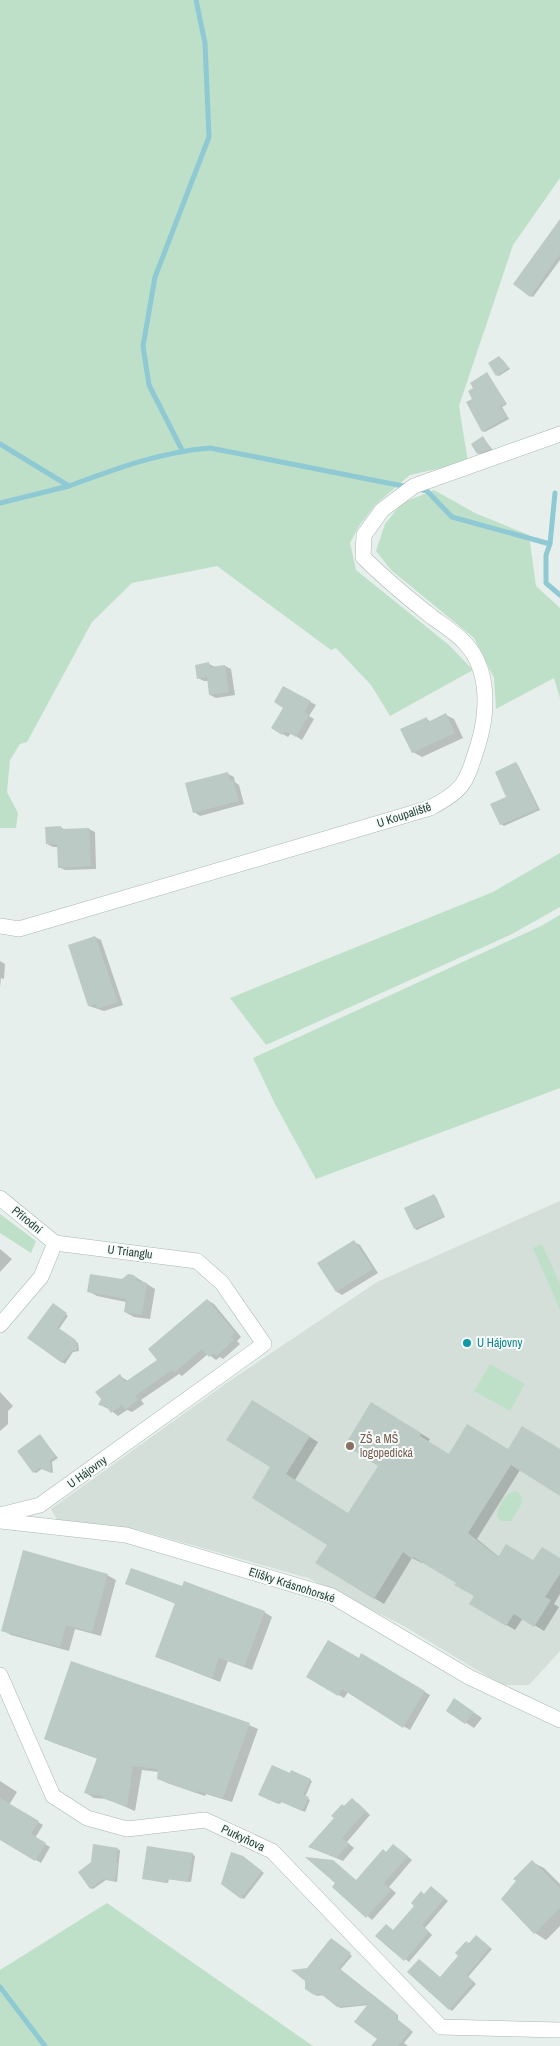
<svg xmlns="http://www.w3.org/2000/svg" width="560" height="2046" font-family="'Archivo Narrow',sans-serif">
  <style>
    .built { fill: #d4dfda }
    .green { fill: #bfe0c8 }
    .shadow { fill: #0003 }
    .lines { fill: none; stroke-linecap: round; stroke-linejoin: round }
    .stream { stroke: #8ec9d4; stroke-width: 5 }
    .building { fill: #bbcac4 }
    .minor-casing { stroke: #a8b8b2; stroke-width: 16 }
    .minor { stroke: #fff; stroke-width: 15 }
    .culture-dot { fill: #0f9aa8; stroke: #f7fbf9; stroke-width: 2 }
    .education-dot { fill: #8d6e63; stroke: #f7fbf9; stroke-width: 2 }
    .labels { text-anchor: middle; stroke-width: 4; stroke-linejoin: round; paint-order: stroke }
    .street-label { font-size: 12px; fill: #24423a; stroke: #f7fbf9 }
    .culture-label { font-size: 12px; fill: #0d838f; stroke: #f7fbf9; text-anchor: start }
    .education-label { font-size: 12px; fill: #785e54; stroke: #f7fbf9; text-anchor: start }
  </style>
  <rect width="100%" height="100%" fill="#e6efeb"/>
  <!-- built -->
  <path class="built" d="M560 1201V1651L529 1685H502L402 1625 308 1578 139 1530 57 1520 51 1509 228 1382 377 1282Z"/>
  <!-- green -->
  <path class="green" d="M0 0H560V178L513 245 459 406 468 462 410 475 376 504 359 526 350 543 356 570 449 645 473 670 390 716 371 685 336 648 331 650 217 566 132 583 92 622 27 742 20 744 10 760 7 792 18 813 16 828H0Z
    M434 490 475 513 529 535 536 586 560 608V698L554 678 496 709 494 678 474 638 391 570 376 551 385 524 402 503Z
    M560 853V907L510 935 266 1045 230 998 493 892Z
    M560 915V1088L316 1179 275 1104 253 1058 541 926Z
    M0 1214 36 1241 31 1253 0 1233Z
    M542 1244 560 1284V1310L533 1248Z
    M490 1364 525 1384 510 1411 474 1391Z
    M515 1491 518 1492 522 1498 521 1505 511 1521H501L497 1516C498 1506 505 1493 515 1491Z
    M107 1903 313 2046H0V1970Z"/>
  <!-- shadow -->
  <path class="shadow" d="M560 221V260L533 297 531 296Z
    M502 359 510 369 499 376 497 375Z
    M487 374 507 404 502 407 509 419 485 432 483 431 474 399V389Z
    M483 438 493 450 480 454 478 453Z
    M209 664 215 667 225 666 231 669 235 695 216 698 210 695 208 681H204L198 678Z
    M284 688 316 705 309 716 314 719 302 740 291 733 288 737 272 728 285 708Z
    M446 715 454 719 463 738 422 757 413 752 427 719 431 722Z
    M516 763 518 765 540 810 504 826 501 824Z
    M228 774 234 777 235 782 239 785 244 804 200 816 194 812Z
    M61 827 65 830 89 829 95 832 96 869 65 870 59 867 58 847H53L47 844Z
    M95 937 101 940 123 1005 104 1011 89 1006Z
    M0 961 5 964 4 979 1 978 0 987Z
    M434 1195 436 1197 445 1217 417 1230 415 1229Z
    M354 1242 360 1245 378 1273 342 1295 337 1292Z
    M0 1249 12 1259 0 1272Z
    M134 1276 155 1289 150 1319 134 1317 125 1312 126 1302 97 1296 88 1291Z
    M207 1300 214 1304 241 1337 237 1341 240 1344 223 1359 220 1357 216 1360 208 1354 182 1376 179 1374 141 1400 144 1404 132 1412 127 1410 118 1416 109 1409 100 1405 120 1376 128 1381 159 1360Z
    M53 1304 68 1316 59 1329 78 1343 79 1351 73 1352 65 1364 62 1362Z
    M0 1392 13 1406 8 1411V1424L0 1431Z
    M261 1407 318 1442 295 1480 349 1514 380 1465 381 1409 430 1439 428 1442 449 1455 509 1451 560 1450V1495L520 1470 477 1539 499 1557 534 1562 560 1559V1594L554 1604 559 1607 544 1631 523 1618 515 1630 471 1603 479 1600 458 1582 423 1561 422 1563 412 1558 384 1604 374 1598 329 1544 272 1467Z
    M40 1436 58 1458 52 1462 53 1473 42 1469 36 1473 34 1472Z
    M107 1575 116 1580 101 1636 75 1629 69 1651 11 1635 2 1630Z
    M127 1583 182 1588 264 1612 272 1617 252 1670 228 1661 220 1682 157 1657 176 1604Z
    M362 1655 430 1695 410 1730 348 1692 344 1698 308 1677 359 1660Z
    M463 1705 482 1718 474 1728 447 1710Z
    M249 1725 258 1729 232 1802 206 1794 205 1796 167 1783 158 1778 159 1772 142 1770 135 1811 107 1799 94 1798 86 1793 98 1759 54 1743 45 1739Z
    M292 1771 312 1781 305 1797 310 1800 305 1812 282 1801 280 1804 260 1794 290 1775Z
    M0 1781 17 1792 9 1805 43 1825 35 1838 50 1847 41 1863 9 1844 0 1823Z
    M358 1803 370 1815 347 1842 354 1848 343 1861 310 1847 345 1807Z
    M94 1845 120 1850 117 1882 106 1880 93 1889 91 1888Z
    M399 1849 412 1860 389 1887 396 1893 372 1920 334 1887 337 1883 332 1861 357 1881 387 1853Z
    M192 1854 195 1856 191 1882 169 1879 168 1883 146 1879Z
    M245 1859 264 1873 244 1899 242 1898Z
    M532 1862 544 1868 560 1884V1926L546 1940 535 1933 503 1899Z
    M435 1890 448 1901 425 1928 432 1935 409 1962 377 1936 394 1931 425 1895Z
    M478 1938 492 1949 468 1977 476 1984 452 2011 409 1972 441 1978 469 1945Z
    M333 1941 352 1956 340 1970 398 2015V2020L413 2032 404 2043 408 2046H382L369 2005 340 2008 324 1995 317 1996 314 1994 308 1969Z"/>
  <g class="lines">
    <!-- stream -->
    <path class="stream" d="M0 444 69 486C115 469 160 452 210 448L408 487
      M182 450 149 385 143 346 155 277 209 137 205 43 196 0
      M419 489 427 491 452 517 550 544
      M555 493 550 544 546 555V583L560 595
      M0 503 69 486
      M0 1987 45 2046"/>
  </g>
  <!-- building -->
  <path class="building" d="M560 219V254L530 297 513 284Z
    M499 356 509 368 496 376 488 363Z
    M487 372 506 403 500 406 507 417 482 432 466 402 472 399 468 391 473 388 470 383Z
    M483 436 491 449 477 454 471 444Z
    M209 662 210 667 225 665 229 692 209 695 207 677 197 679 195 665Z
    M283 686 311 701 304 712 309 715 296 737 285 731 282 735 271 728 283 708 274 702Z
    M446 713 455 733 412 753 400 729 427 717 428 722Z
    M516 762 538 809 500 825 490 804 506 797 495 772Z
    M228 772 230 781 233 780 239 801 193 813 185 783Z
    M61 826V829L89 828 91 866 58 868 57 844H46L45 827Z
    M95 936 118 1002 97 1009 96 1004 88 1006 68 945Z
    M434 1194 444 1216 414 1229 404 1208Z
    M354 1240 373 1269 336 1292 317 1263Z
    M90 1274 122 1279 128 1274 134 1275 138 1281 147 1283 142 1315 124 1312 126 1299 87 1292Z
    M207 1299 235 1333 231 1336 234 1340 216 1356 214 1353 209 1357 202 1349 174 1373 172 1370 135 1396 138 1400 125 1410 122 1405 111 1413 106 1406 98 1405 101 1399 95 1392 120 1374 125 1382 157 1360 148 1349Z
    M53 1303 67 1313 57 1327 76 1340 77 1350 71 1351 62 1363 27 1338Z
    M252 1400 310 1436 286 1474 348 1513 378 1466 345 1445 371 1402 421 1433 420 1436 449 1454 467 1424 508 1449 522 1426 560 1449V1496L511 1465 468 1533 498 1557 506 1544 533 1560 542 1547 560 1558V1574L545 1597 551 1600 534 1627 514 1614 506 1626 469 1604 474 1596 454 1585 456 1583 413 1557 412 1559 403 1552 374 1599 315 1563 327 1545 252 1498 270 1467 226 1440Z
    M40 1434 56 1456 50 1461 51 1473 39 1468 33 1473 17 1451Z
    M23 1550 108 1574 92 1632 66 1625 60 1647 1 1631Z
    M131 1568 182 1586 184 1581 265 1611 244 1667 219 1658 212 1678 155 1657 175 1603 125 1584Z
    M328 1640 359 1658 361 1653 425 1691 403 1728 342 1689 338 1696 306 1677Z
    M71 1661 250 1723 223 1798 197 1791 196 1793 157 1779 158 1769 133 1766 127 1807 102 1798 103 1796 84 1793 97 1758 44 1739Z
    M454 1698 474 1712 465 1724 446 1711Z
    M272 1765 290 1773 291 1770 311 1779 303 1795 309 1797 302 1811 279 1801 278 1804 258 1795Z
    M0 1798 39 1821 31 1834 46 1843 35 1861 0 1840Z
    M352 1798 366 1811 342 1838 349 1844 336 1858 308 1847 334 1818 331 1816 342 1804 344 1806Z
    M93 1844 118 1848 116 1863H118L115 1881 103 1879 90 1889 78 1872 91 1862Z
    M393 1844 408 1856 384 1883 391 1890 366 1918 332 1887 335 1883 305 1857 333 1860 356 1880 383 1849 386 1852Z
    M147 1846 193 1853 188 1882 167 1879 166 1883 142 1879Z
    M231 1852 243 1856 262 1871 241 1899 221 1884Z
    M532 1860 560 1888V1908L534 1934 501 1899 516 1881 513 1879Z
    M431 1886 445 1898 422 1925 429 1932 404 1961 375 1936 386 1924 393 1930 414 1906 411 1903 421 1891 424 1894Z
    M476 1935 490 1947 467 1975 474 1982 449 2010 407 1972 419 1959 440 1977 458 1956 455 1953 466 1941 469 1943Z
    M331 1938 351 1953 339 1968 396 2013V2018L411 2030 398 2046H371L377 2039 354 2022 368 2004 337 2007 321 1994 314 1995 305 1989V1981L291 1970 307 1968Z"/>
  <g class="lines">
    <defs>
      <path id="minor" d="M0 926 19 929 430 808C466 789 466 782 478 745 488 713 490 669 465 643 456 633 443 625 432 617 408 598 385 579 363 557L364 535 382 510 414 486 560 434
        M0 1198 55 1243
        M0 1325 41 1277 55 1243
        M0 1515 40 1505 264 1344 222 1283 197 1261 55 1243
        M0 1521 126 1535 332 1596 469 1677 560 1720
        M0 1675 53 1796 87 1818 127 1829 205 1820 272 1851 441 2027 560 2030"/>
    </defs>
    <!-- minor casing -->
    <use href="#minor" class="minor-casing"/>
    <!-- minor -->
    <use href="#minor" class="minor"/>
  </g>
  <!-- markers -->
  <circle class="culture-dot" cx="467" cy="1343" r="5"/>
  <circle class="education-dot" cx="350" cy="1446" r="5"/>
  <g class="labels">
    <!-- street labels -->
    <g class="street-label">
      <text transform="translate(404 815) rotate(-18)" y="4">U Koupaliště</text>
      <text transform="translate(27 1220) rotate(39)" y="4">Přírodní</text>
      <text transform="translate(130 1252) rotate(7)" y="4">U Trianglu</text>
      <text transform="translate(87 1472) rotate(-36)" y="4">U Hájovny</text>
      <text transform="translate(292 1585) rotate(18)" y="4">Elišky Krásnohorské</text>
      <text transform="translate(243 1838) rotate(25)" y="4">Purkyňova</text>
    </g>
    <!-- culture labels -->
    <g class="culture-label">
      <text x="477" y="1347">U Hájovny</text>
    </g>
    <!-- education labels -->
    <g class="education-label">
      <text x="360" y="1443">ZŠ a MŠ<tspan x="360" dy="14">logopedická</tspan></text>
    </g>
  </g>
</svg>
